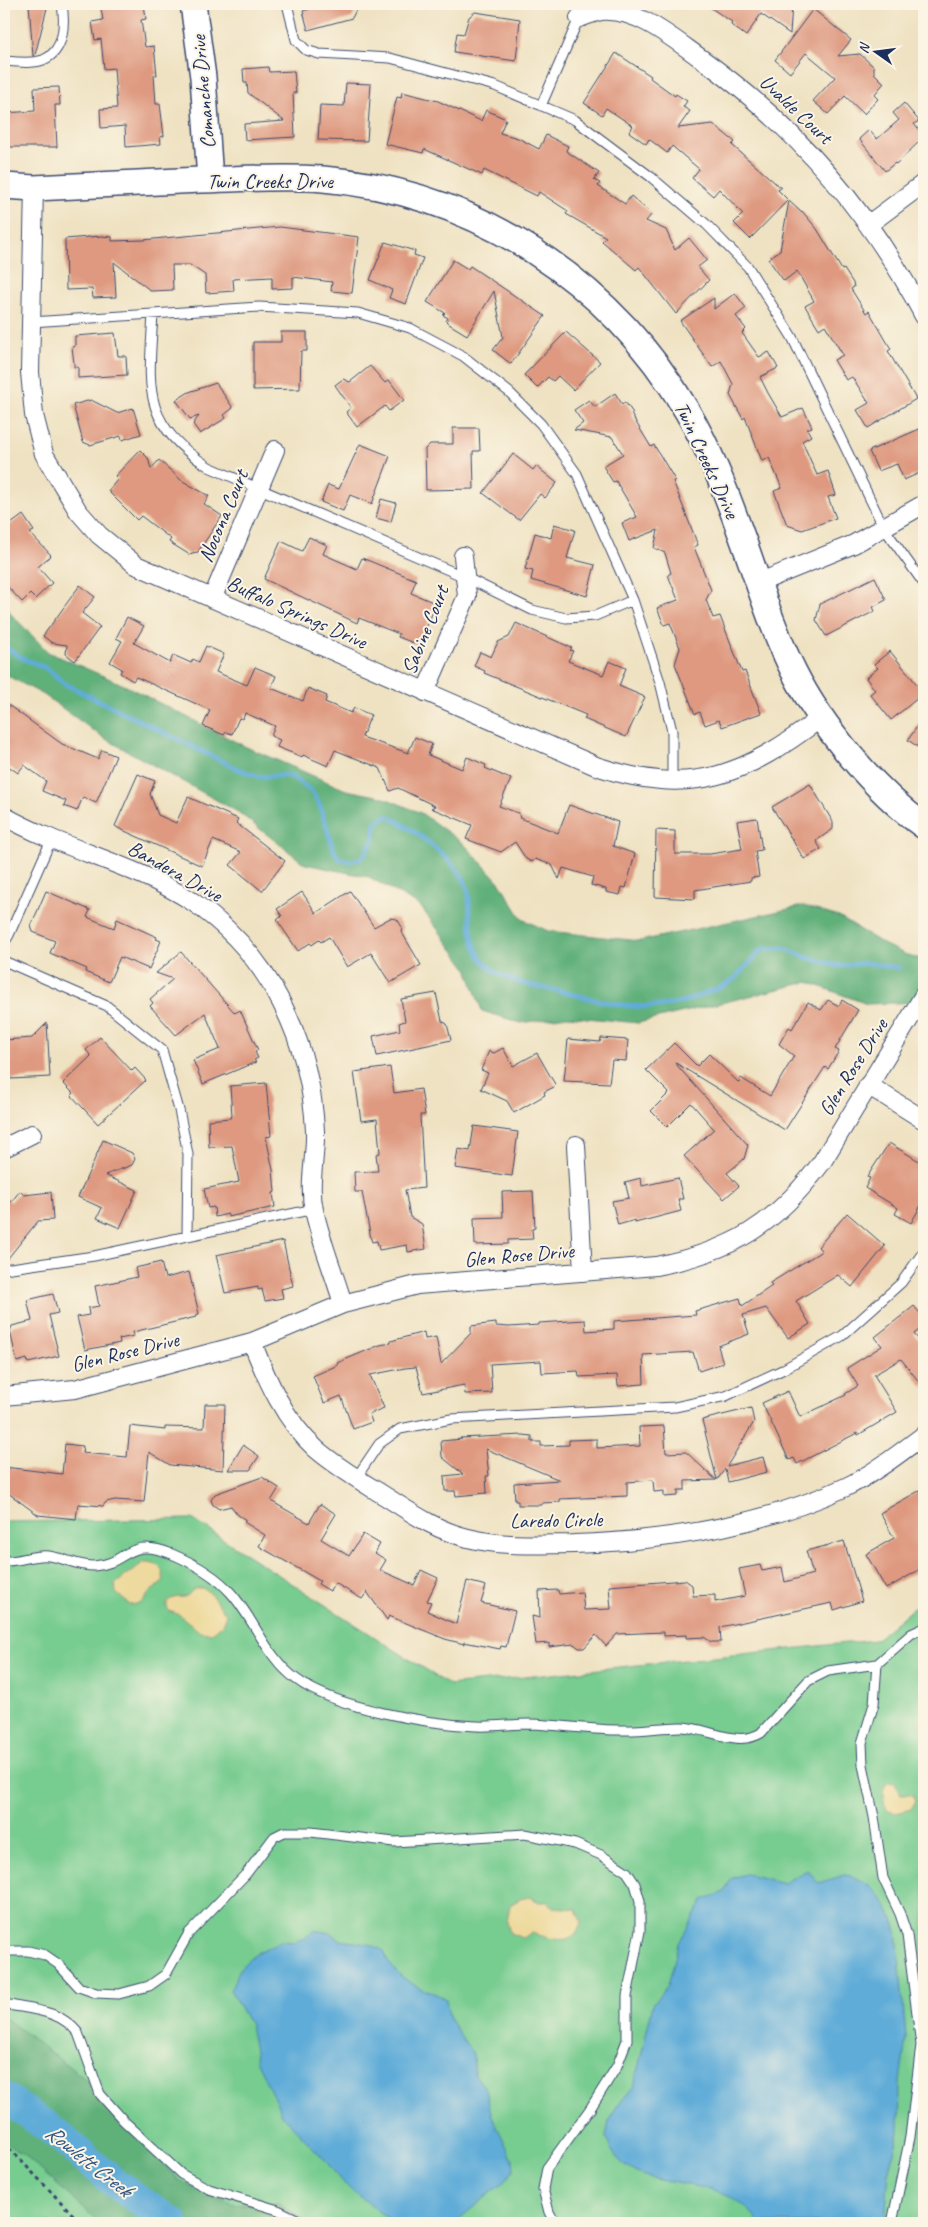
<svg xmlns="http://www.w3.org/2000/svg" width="928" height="2227" font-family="Caveat,sans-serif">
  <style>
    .green { fill: #77cc90; stroke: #497e77 }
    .forest { fill: #61b07a; stroke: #3e706c }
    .sand { fill: #eeda9e; stroke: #84847e }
    .water { fill: #5eacd8; stroke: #3c6e9b }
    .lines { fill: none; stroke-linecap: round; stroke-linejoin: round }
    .stream { stroke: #5eacd8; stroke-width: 5 }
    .river { stroke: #5eacd8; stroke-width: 31 }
    .building { fill: #de9980 }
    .lane-casing { stroke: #3b4a6d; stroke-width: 11 }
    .street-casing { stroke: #3b4a6d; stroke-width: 20 }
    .secondary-casing { stroke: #3b4a6d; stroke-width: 28 }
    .path { stroke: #3b4a6d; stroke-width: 3; stroke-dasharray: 4 4; stroke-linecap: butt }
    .lane { stroke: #fff; stroke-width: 9 }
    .street { stroke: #fff; stroke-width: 18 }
    .secondary { stroke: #fff; stroke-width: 25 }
    .labels { text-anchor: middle; stroke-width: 4; stroke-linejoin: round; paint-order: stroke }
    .street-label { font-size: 21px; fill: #1b2f5e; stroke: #fcf5e5 }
    .water-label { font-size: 22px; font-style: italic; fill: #2f5483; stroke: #fcf5e5 }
  </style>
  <rect width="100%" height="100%" fill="#fcf5e5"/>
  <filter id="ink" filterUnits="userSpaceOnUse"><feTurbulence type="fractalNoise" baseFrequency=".02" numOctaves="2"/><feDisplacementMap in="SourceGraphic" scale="10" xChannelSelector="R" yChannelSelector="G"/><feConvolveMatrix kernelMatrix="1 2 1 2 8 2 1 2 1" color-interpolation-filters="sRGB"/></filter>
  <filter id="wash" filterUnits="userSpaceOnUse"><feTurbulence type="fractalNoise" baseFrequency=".0096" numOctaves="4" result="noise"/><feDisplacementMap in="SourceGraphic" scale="20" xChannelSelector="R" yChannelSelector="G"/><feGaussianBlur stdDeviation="1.12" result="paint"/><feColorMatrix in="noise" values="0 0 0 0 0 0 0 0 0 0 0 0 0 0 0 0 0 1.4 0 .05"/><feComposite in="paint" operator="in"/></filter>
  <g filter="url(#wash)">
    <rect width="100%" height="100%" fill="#efe2c2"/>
    <!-- green -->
    <path class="green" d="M192 1519 449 1685 875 1640 924 1599V2223H4V1522Z"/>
    <!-- forest -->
    <path class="forest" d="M4 602 12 615 48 652 124 685 244 746 346 790 382 797 421 813 464 844 500 883 522 919 548 931 640 941 803 906 839 917 881 943 911 957 924 959V1002L867 1004 808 982 638 1023 567 1016 521 1023 482 1011 467 968 420 906 369 877 305 864 238 812 104 738 44 695 4 674Z
      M4 2017 84 2078 179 2180 205 2194 235 2204 280 2203 308 2223H100L24 2155 4 2142Z"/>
    <!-- sand -->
    <path class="sand" d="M144 1562C157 1561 165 1569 163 1582L150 1592 142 1603 130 1605 116 1593 115 1584Z
      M202 1588 209 1592 226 1614 222 1625 212 1633 200 1632 180 1615 169 1611 167 1607V1602C174 1596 176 1598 183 1597 192 1596 189 1587 202 1588Z
      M888 1782 895 1783 901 1794H909L913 1796 915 1802 911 1809 896 1813 888 1811C883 1802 880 1791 888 1782Z
      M530 1897 539 1902H547L553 1907 576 1909 581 1922C574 1949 551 1938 531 1933L522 1938 510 1933 507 1922 510 1905 520 1899Z"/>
    <!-- water -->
    <path class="water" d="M805 1871H809L818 1883 845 1875C875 1880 890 1906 897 1932L906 2039 900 2081 899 2133 889 2169 885 2223H760C753 2213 742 2203 732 2197 692 2176 623 2193 606 2137L609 2121 614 2110 634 2086 653 2004 668 1985 679 1943 703 1900C722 1892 721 1898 732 1878L746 1874 784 1883Z
      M314 1930 330 1933 340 1940 370 1944 384 1951C389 1970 408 1983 425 1990 433 1993 440 1995 446 2000L450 2020 473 2054 475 2075 486 2089 491 2114 513 2160 514 2169 503 2183 454 2223H395L389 2220 341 2181 326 2161 282 2115 257 2062 250 2025 230 1990 241 1967 255 1954 280 1941 293 1942 305 1938Z"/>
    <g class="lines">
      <!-- stream -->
      <path class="stream" d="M4 646 22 658 46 668 65 684 238 769 260 777 288 775 294 778 311 791 320 806 334 851 340 859 352 861 363 857 373 841 376 822 387 816C410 826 464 865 468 891 472 917 466 946 488 966 505 982 537 987 559 991 614 1004 652 1018 706 993 714 990 723 987 730 982 742 974 752 960 762 949L784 948 806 957 839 966 867 963 899 968"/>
      <!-- river -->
      <path class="river" d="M4 2097 52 2130 116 2184 173 2223"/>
    </g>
    <g id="blocks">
      <!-- building -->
      <path class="building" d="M29 4H48L35 55 33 56Z
        M100 4H144L146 19 141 20 145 47 154 46 157 75H154L156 104H160L164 136 160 137 161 144 126 147 125 126 101 128 100 109 117 108 114 68 104 69 101 39 95 40 92 22 103 20Z
        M309 4H359L352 18 308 30 303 11 310 9Z
        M705 4H792L790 34 761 14 746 36 731 25 732 22Z
        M813 9 851 40 838 56 860 54 874 67V73L884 83 874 95 878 99 864 114 845 96 828 114 813 101 835 77 806 53 790 73 775 60Z
        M475 12 520 19 516 61 454 52 457 33 464 34 469 17Z
        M616 53 651 76 650 78 675 96 676 94 687 101 683 107 690 111 678 128 713 124 735 142 732 145 781 188 778 190 788 200 750 239 734 223 743 214 719 189 713 196 692 178 699 169 672 146 667 153 649 139 646 144 629 132 633 126 606 108 602 115 584 103Z
        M268 67 269 72 294 71 296 93H293L295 137 245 140 244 124 284 121 248 93 247 83H244L243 69Z
        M346 83 371 84 367 141 318 140 320 105 344 106Z
        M59 87 60 105H55L57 147H4V113L35 111 34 88Z
        M402 92 438 101 481 121 486 110 506 119 500 133 518 138 539 149 546 135 568 146 566 151 599 173 594 180 600 183 598 186 625 204 631 196 652 214 646 221 666 230 675 250 689 238 707 260 698 267 709 280 676 314 639 267 636 270 602 241 606 237 566 214 568 211 539 192 537 196 484 170 482 175 424 149 423 153 385 144 397 97 401 98Z
        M904 103 919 121 914 124 924 137 896 164 895 163 885 171 859 139 869 130 877 139 899 120 893 113Z
        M789 201 801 212 802 211 817 229 842 270 844 269 853 283 854 287 851 289 866 313 869 311 891 349 888 351 916 399 868 428 857 410 869 403 852 377 846 380 834 360 843 355 825 325 819 329 805 306 814 301 797 271 784 281 768 259 780 250Z
        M280 227 359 237 352 293 331 291 332 282 293 277V288L272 289V277L233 279 234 291 206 293 205 275 190 265H172L173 290 151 291 114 262 116 297 93 298 92 289 66 290 65 239 101 236 112 237V241L143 240Z
        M385 242 415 251 414 255 423 258 406 304 389 298 392 290 370 280Z
        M453 260 468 269 470 266 545 316 511 364 493 350 503 337 494 291 467 335 449 324 446 321 448 318 443 315 445 313 427 302Z
        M735 293 746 308 736 316 746 329 742 333 759 357 769 352 778 368 760 377 768 393 782 417 803 408 812 427 807 429 811 436 802 441 817 475 828 471 836 495 828 497 836 518 802 530 787 525 774 491 782 488 769 458 762 461 745 417 743 419 730 395 733 384 721 361 712 367 680 321 714 298V309Z
        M281 332H307V351H301L300 389 253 390V342H281Z
        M566 332 600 362 573 390 558 376 553 381 548 377 537 388 524 375Z
        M115 333 118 356H126L127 375 78 378V367H74V363L72 347 75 346V336Z
        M370 366 385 383 389 380 404 400 389 411 385 406 357 427 346 412 351 408 335 385 343 379 350 382Z
        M216 383 233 408 224 415 226 418 200 434 193 424 199 416 190 419 176 400 189 392Z
        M615 393 622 404 625 402 633 413 631 414 651 447 654 445 675 480 673 481 698 545 694 547 711 590 706 600 713 618 720 616 742 672 745 671 761 713 722 727 719 720 705 725 700 712 695 714 675 664 680 648 670 623 664 625 657 608 678 600 668 575 671 573 665 553 654 548 658 530 629 541 622 523 637 517 616 481 613 482 603 466 623 454 612 437 574 430 583 423 574 410 589 400 595 407Z
        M91 400 117 413 133 408 141 434 122 440 121 436 90 445 83 442 73 405Z
        M924 427V471L904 480 897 464 878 471 869 451Z
        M453 428H479L480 451H473L474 489 426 490 425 449 430 444H453Z
        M360 444 390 456 372 504 350 495 343 511 321 502 328 485 339 489Z
        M140 450 148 458 151 469 159 460 181 480 209 496 204 504 222 516 198 552 192 553 190 555 169 542 171 539 141 516 137 520 108 491 118 479 115 476Z
        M513 454 533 470 536 466 557 483 545 498 540 494 519 520 483 493Z
        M381 499 396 503 391 522 376 518Z
        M23 515 34 531 30 533 51 555 38 567 52 583 35 599 30 594 22 602 4 583V529Z
        M554 524 575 530 567 558 595 565 587 596 531 580 533 571 525 569 535 533 551 538Z
        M309 537 327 545 323 554 357 569 362 558 416 580 411 593 433 602 434 609 419 645 398 637 399 634 359 618 357 623 264 579 281 541 302 551Z
        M875 577 886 600 873 607 875 611 826 636 816 620 820 604Z
        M80 585 95 597 82 613 100 627 75 661 66 654 67 645 52 643 43 636Z
        M127 617 144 626 134 643 170 663 173 655 191 663 193 659 199 662 206 646 224 654 216 672 247 685 255 667 276 676 271 688 303 701 308 688 327 696 325 702 351 713 354 708 371 715 362 737 408 753 415 737 432 744 428 755 462 769 467 757 486 765 485 768 511 779 499 806 518 813 520 818 558 833 569 805 618 822 613 846 635 854 626 888 622 887 620 895 606 892V889L591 885 593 877 563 868 559 879 552 865 535 859 532 862 526 859 515 842 501 852 466 839 472 825 431 808 435 806 398 788 390 791 380 768 335 750 328 766 303 755 302 757 277 747 280 740 271 736 275 726 245 713 243 719 239 718 232 734 226 732 224 735 203 726 210 710 136 677 133 681 120 673 122 669 110 662 122 641 116 638Z
        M516 623 572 648 570 650 573 651 568 661 603 675 609 661 626 668 619 686 645 697 626 737 584 719 586 715 484 673 485 671 474 666 480 652 491 657 498 642 509 637Z
        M890 651 924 693 891 720 870 694 875 690 866 678 878 668 874 664Z
        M4 702 62 744 98 759 102 750 116 756 96 803 83 797 77 811 64 806 66 801 42 791 46 781 24 765 18 773 4 763Z
        M924 716V751L908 740Z
        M138 774 155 781 150 794 158 815 176 823 188 797 238 819 236 823 285 861 262 891 230 865 241 852 213 840 202 866 118 828 115 826Z
        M810 784 833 822V829L816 841 821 849 804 859 772 807Z
        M757 818 762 850 755 851 759 877 751 878V881L695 890V899L655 897 656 830 675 831V854H710L742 849 737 821Z
        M46 891 90 910 87 917 114 928 117 919 157 937 156 939 161 941 149 969 120 957 109 982 85 972 87 969 50 953 55 941 33 932 31 926Z
        M350 891 374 927 390 918 397 919 402 927 401 931 421 965 390 983 371 953 347 967 329 937 321 942 319 940 312 945 310 943 298 951 277 920 282 916 277 909 302 892 316 913Z
        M181 952 235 1013 240 1010 258 1050 255 1052 258 1058 254 1060 256 1062 203 1084 193 1060 220 1049 205 1013 176 1035 150 1006 153 1003 150 999 173 979 156 973Z
        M436 993 442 1021 447 1024 451 1040 377 1056 373 1036 400 1030 399 1023 405 1021 401 999Z
        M828 1000 839 1006 842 1000 858 1010 835 1049 839 1051 828 1069 825 1067 785 1130 674 1062 748 1145 744 1159 727 1173 739 1186 724 1199 684 1156 714 1129 691 1103 667 1127 651 1111 669 1093 646 1070 674 1043 697 1066 709 1054 739 1083 741 1078 770 1096 794 1056 779 1044 789 1027 792 1029 808 1002 821 1010Z
        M47 1023 50 1077 11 1079 10 1071 4 1072V1040L32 1038Z
        M100 1037 132 1071 135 1068 146 1080 98 1124 71 1095 73 1093 63 1083 91 1056 86 1050Z
        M601 1038 628 1040 626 1061 612 1060 609 1083 564 1081 568 1039 600 1042Z
        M503 1048 513 1066 537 1053 556 1086 544 1092 545 1095 514 1113 507 1101 481 1089 488 1073 481 1070 489 1051 494 1053Z
        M390 1067 394 1093 421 1089 425 1115H420L424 1188 405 1190 410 1217 422 1224 426 1249 408 1252 407 1245 379 1250 377 1241 372 1242 371 1239 362 1192H355L354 1172 378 1171 376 1154 380 1153 377 1119 361 1121 354 1072Z
        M266 1083 271 1136 266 1137 273 1170 275 1192 273 1193 275 1207 228 1217V1214L215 1217 214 1207 208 1208 204 1189 239 1182 232 1146 209 1147 208 1120 230 1118 232 1116 230 1086Z
        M474 1126 518 1132 512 1176 455 1168 458 1149 470 1151Z
        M103 1140 132 1153 135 1159 132 1165 105 1175 137 1190 120 1228 97 1218 102 1208 78 1197Z
        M889 1143 924 1164V1200L911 1223 895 1214 898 1208 865 1188 870 1178 867 1177Z
        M641 1178 642 1186 678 1178 683 1199H678L681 1211 635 1223V1220L618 1225 612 1201 629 1198 625 1182Z
        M20 1191 24 1195 51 1192 53 1220 38 1221 4 1263V1196L11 1202Z
        M533 1191 535 1228 532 1229 533 1239 508 1240V1244L475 1245 474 1218 503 1217 502 1192Z
        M847 1213 885 1246 852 1287 838 1275 796 1301 810 1324 788 1338 766 1308 743 1315 749 1334 718 1346 723 1363 699 1371 693 1352 643 1355 644 1384 618 1386 617 1375 579 1377 578 1371 542 1373 541 1361 490 1364 492 1393 465 1394 464 1385 423 1393 416 1367 405 1368 370 1375 384 1408 369 1414 372 1422 353 1429 341 1396 324 1403 313 1376 338 1365 337 1363 380 1345 391 1343V1341L424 1332 425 1339 436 1337 441 1364 471 1333V1326L496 1323V1326L509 1327 539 1325V1323L585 1320 586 1331 614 1329V1321L696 1315 695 1311 740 1298 742 1306 772 1286 770 1283 822 1251 818 1247Z
        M283 1241 293 1286 281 1289 283 1298 265 1301 262 1289 258 1290V1287L225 1293 216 1255Z
        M161 1262 165 1278 189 1272 199 1314 196 1315V1317L133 1332 134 1336 119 1339 120 1343 85 1350 77 1317 89 1315 88 1308 99 1306 95 1286 137 1277 135 1268Z
        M53 1294 58 1313 49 1315 59 1356 28 1363 27 1359 17 1362 10 1331 12 1326 32 1321 27 1300Z
        M914 1306 924 1318V1326L914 1334 924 1346V1388L901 1359 874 1375 897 1412 858 1435 857 1433 797 1464 794 1458 789 1460 762 1403 788 1391 800 1417 846 1395 845 1394 858 1386 847 1368 882 1346 875 1337Z
        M205 1404H225L223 1470 170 1465 149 1452 144 1502 115 1500 106 1502 103 1506 78 1504 76 1519 38 1515 4 1490V1467L62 1474 65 1444 83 1446 82 1453 127 1457 130 1426 165 1430V1427L204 1428Z
        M751 1408 754 1422 727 1466 763 1457 767 1472 728 1482 725 1469 717 1480 702 1420Z
        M664 1426 666 1453 686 1452 716 1480 685 1481V1490H678V1496L664 1497V1491L654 1492 653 1480 627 1482V1496L560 1499V1502L542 1503V1505H518V1501H515L514 1483 560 1480 486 1449 489 1476H486L487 1493 456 1496 455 1491H445L444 1476 463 1474 442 1457 441 1441 462 1439 460 1438 523 1435 532 1436V1442H541V1446L569 1445V1440L597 1439V1448L640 1446 639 1427Z
        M243 1445 259 1456 250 1470H228Z
        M262 1477 279 1488 271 1501 309 1523 320 1504 336 1514 321 1539 349 1556 363 1534 380 1544 375 1553 386 1560 380 1570 414 1585 421 1570 438 1578 427 1601 431 1602 427 1611 456 1624 467 1581 486 1586 481 1603 515 1611 506 1647 501 1646 500 1649 464 1642V1644L445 1639 389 1616 387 1620 367 1592 362 1599 335 1583 330 1591 318 1584 320 1581 262 1548 259 1546 265 1535 244 1522 246 1520 238 1515 231 1506 219 1509 213 1505 211 1500 215 1494Z
        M924 1488V1567L886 1589 866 1554 894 1538 880 1513Z
        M844 1541 862 1601 834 1610 832 1603 720 1627 721 1642H711L704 1637 686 1638V1635L664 1636V1632L617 1634 606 1646 596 1635 584 1648H579L574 1644 549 1647V1643L536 1644 532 1616 540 1618 539 1591 558 1590 559 1594 582 1592 584 1610 611 1609 609 1586 685 1580 692 1585 693 1596 715 1595V1602L745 1596 739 1569 760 1565 762 1571 782 1567 785 1582 813 1574 806 1551Z"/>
    </g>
  </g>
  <g filter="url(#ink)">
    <use href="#blocks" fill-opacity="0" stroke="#3b4a6d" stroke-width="1"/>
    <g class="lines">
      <defs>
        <path id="lane" d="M287 4 296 40 306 50 319 54 390 58 495 86 575 120 651 177 706 224 748 267 792 337 884 528 924 584
          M4 61C16 62 32 64 43 60 65 51 65 23 62 4
          M541 106 579 18
          M153 314C149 388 140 422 209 467L467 578 532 610 566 618 595 616 633 600
          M31 322 259 307 358 313 410 328 463 356 509 392 541 424 577 474 633 600 660 682 672 731V782
          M4 943 9 935 52 838
          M4 961 107 1006 162 1050 179 1110 188 1154 187 1236
          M4 1269 94 1256 314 1209
          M356 1478 379 1444 400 1429 451 1419 675 1407 726 1396 782 1370 842 1336 901 1283 924 1251
          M4 1561C19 1562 34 1554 49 1556 64 1558 78 1566 94 1566 128 1564 126 1536 172 1554 193 1563 216 1576 231 1593 255 1620 266 1657 296 1679 334 1708 428 1724 476 1726 494 1727 512 1724 530 1724 561 1725 591 1730 622 1730 641 1731 661 1727 680 1727 707 1727 737 1748 761 1733L808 1681 828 1671 877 1664 911 1634 924 1628
          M877 1664 874 1704 862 1743 863 1765 874 1817 883 1878 900 1914 907 1935 921 2045 910 2137 892 2223
          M4 1951H28L45 1955 58 1964 79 1987 96 1993 119 1994 149 1986 166 1974 189 1933 246 1874 274 1837 284 1832H311L394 1842 525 1834 575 1844 601 1855 627 1872 635 1884 640 1901V1931L627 1996V2040L617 2066 590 2109 547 2168 543 2189 549 2212 555 2223
          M4 2004C32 2010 59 2009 78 2033L100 2094 124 2121 181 2174 209 2189 278 2210 305 2223"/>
        <path id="street" d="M579 18C586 16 594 12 601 11 637 8 672 38 699 57 795 125 869 211 924 316
          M34 188 30 372 34 415 44 454 78 511 99 535 136 565 596 766C692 798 744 776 822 717
          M869 224 924 183
          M758 583 854 544 924 504
          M212 599 275 450
          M425 692 467 596 463 556
          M4 816C64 850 135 864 193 902 269 953 311 1041 315 1131 316 1157 308 1184 314 1210 321 1242 334 1273 343 1304
          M868 1085 924 1120
          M576 1145 583 1272
          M4 1148 32 1134
          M252 1342C267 1380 285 1421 316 1449 338 1468 364 1483 388 1498 413 1514 438 1531 468 1538 503 1547 539 1544 574 1544 666 1541 761 1526 846 1487 873 1474 900 1453 924 1435
          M4 1396 75 1389 252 1342 343 1304 417 1285 656 1266C733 1251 775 1225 822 1162L924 995"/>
        <path id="secondary" d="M193 4 203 77 210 180
          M4 186 34 188C89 185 145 183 200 180 241 179 282 176 323 179 475 192 610 280 687 411 710 450 726 492 741 534 758 580 772 629 794 672 821 726 875 791 924 826"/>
      </defs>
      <!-- lane casing -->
      <use href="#lane" class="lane-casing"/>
      <!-- street casing -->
      <use href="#street" class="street-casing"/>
      <!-- secondary casing -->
      <use href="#secondary" class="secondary-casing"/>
      <!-- path -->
      <path class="path" d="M4 2143 81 2223"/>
      <!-- lane -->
      <use href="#lane" class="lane"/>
      <!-- street -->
      <use href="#street" class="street"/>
      <!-- secondary -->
      <use href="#secondary" class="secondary"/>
    </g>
  </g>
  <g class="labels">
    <!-- street labels -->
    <g class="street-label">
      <text transform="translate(203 92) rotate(-95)" y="7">Comanche Drive</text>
      <text transform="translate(796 109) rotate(43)" y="7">Uvalde Court</text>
      <text x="270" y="188">Twin Creeks Drive</text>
      <text transform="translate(707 460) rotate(65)" y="7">Twin Creeks Drive</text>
      <text transform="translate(223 516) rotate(-67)" y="7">Nocona Court</text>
      <text transform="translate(297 612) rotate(24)" y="7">Buffalo Springs Drive</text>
      <text transform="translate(425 630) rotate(-68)" y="7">Sabine Court</text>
      <text transform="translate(175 871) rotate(29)" y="7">Bandera Drive</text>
      <text transform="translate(853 1067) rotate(-58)" y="7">Glen Rose Drive</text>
      <text transform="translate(519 1255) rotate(-5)" y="7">Glen Rose Drive</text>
      <text transform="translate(125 1352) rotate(-14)" y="7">Glen Rose Drive</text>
      <text transform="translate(556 1520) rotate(-1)" y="7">Laredo Circle</text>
    </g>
    <!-- water labels -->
    <g class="water-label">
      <text transform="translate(89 2160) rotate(38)" y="8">Rowlett Creek</text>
    </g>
  </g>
  <!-- margin -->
  <rect width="928" height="2227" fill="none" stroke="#fcf5e5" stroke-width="20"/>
  <!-- north arrow -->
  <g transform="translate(876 52) rotate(284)" stroke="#fcf5e5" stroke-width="4" paint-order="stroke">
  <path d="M0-4L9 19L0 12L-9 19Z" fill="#1b2f5e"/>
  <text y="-8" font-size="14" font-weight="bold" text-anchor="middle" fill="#1b2f5e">N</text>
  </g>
</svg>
